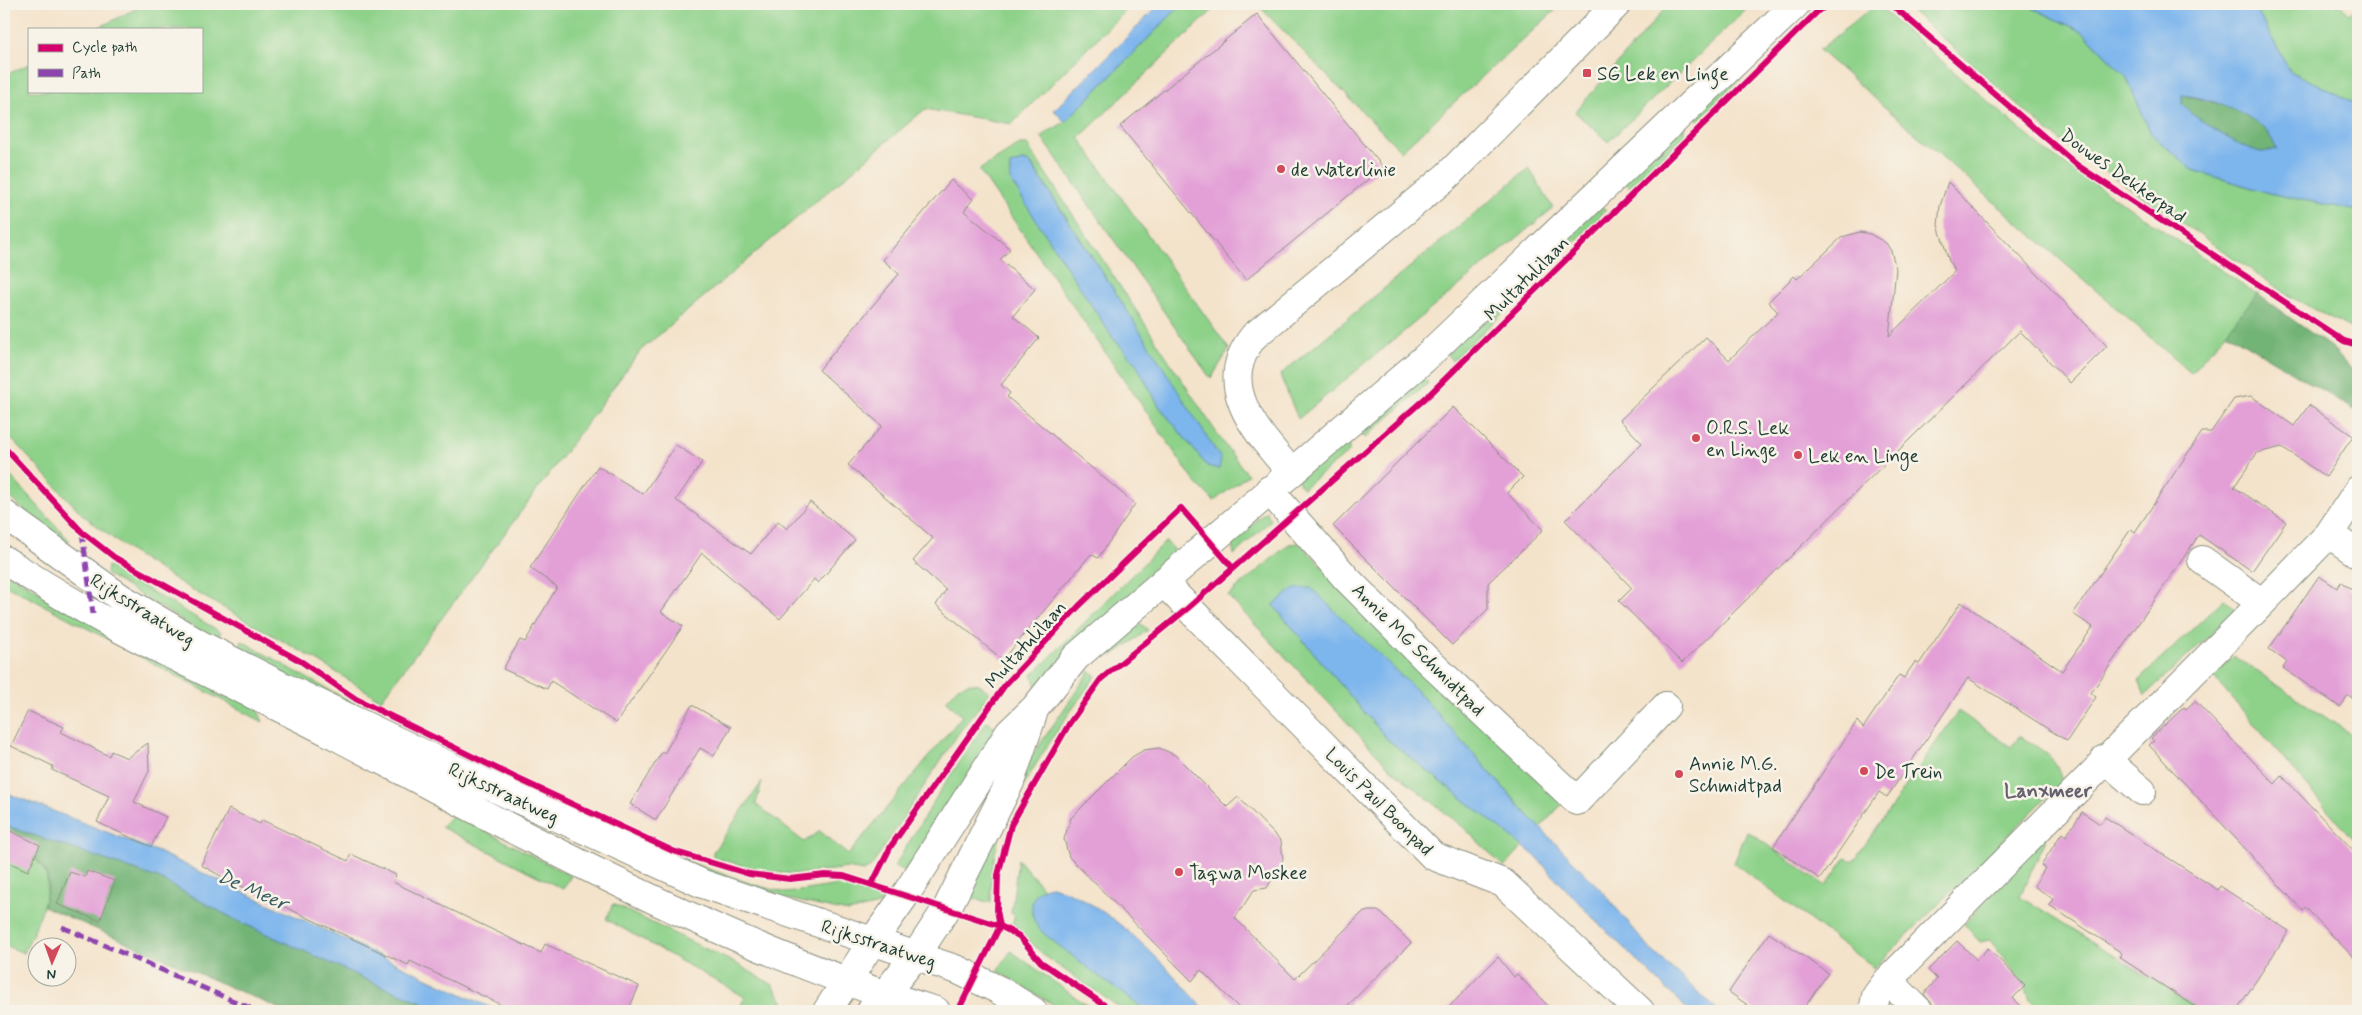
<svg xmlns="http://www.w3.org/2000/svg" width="2362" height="1015" font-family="Mynerve,sans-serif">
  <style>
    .green { fill: #8ed28a; stroke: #56885f; fill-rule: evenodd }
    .forest { fill: #72b476; stroke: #487855 }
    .water { fill: #7db5ed; stroke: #4e7990; fill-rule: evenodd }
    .building { fill: #e3a0d7 }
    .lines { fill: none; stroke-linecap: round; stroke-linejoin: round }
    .minor-casing { stroke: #8a9080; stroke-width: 30 }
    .minor { stroke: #fff; stroke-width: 28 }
    .quiet { stroke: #8e44ad; stroke-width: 5; stroke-dasharray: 10 5; stroke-linecap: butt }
    .cycleway-casing { stroke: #f7f3e8; stroke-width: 9 }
    .cycleway { stroke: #d6006c; stroke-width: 6 }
    .poi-dot { fill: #d1495b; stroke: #f7f3e8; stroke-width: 2 }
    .labels { text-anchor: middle; stroke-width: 5; stroke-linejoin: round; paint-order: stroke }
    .poi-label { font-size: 19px; fill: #1f3d34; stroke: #f7f3e8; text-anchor: start }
    .street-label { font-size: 19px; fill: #1f3d34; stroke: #f7f3e8 }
    .neighbourhood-label { font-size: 20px; font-weight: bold; fill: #64606d; stroke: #f7f3e8 }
    .water-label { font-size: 20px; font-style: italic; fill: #365b62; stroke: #f7f3e8 }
  </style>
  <rect width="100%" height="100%" fill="#f7f3e8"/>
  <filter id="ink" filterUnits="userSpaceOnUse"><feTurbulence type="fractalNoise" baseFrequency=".02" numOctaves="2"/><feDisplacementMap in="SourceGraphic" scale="10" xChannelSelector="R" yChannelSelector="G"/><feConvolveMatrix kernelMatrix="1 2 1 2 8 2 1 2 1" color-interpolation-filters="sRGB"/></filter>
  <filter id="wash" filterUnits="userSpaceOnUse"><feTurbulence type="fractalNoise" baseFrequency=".0096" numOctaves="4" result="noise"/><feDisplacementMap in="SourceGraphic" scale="20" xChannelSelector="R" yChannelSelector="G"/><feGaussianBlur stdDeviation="1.12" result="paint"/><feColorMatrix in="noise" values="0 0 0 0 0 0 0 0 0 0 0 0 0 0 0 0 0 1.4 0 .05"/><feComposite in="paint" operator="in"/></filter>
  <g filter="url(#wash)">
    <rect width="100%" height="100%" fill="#f4e3cb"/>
    <!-- green -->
    <path class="green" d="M145 4H1132L1012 124 925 109 641 350 381 700 315 659 192 590 128 550 83 515 4 431V76L29 64V91H201V29H96Z
      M1182 4H1219L1079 138 1229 349 1211 379 1041 136 1065 122Z
      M1257 4H1562L1401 151Z
      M1669 4H1752L1608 142 1575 112Z
      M1876 4 2043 149 2258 295 2191 373 1819 50Z
      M1904 4H2024L2083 32 2126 76 2151 134 2193 170 2269 193 2358 211V332L2291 297 2051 134Z
      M2253 4H2341L2349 14 2358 5V104L2290 71Z
      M1747 63 1752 68 1698 120 1692 114Z
      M1683 126 1686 135 1629 187 1622 180Z
      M1019 145H1027L1224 444 1248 475 1214 501 1195 482 979 170ZM1022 161 1031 163 1119 298 1219 468 1207 466 1159 406 1135 362 1113 338 1010 180V165Z
      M1529 168 1553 208 1298 419 1280 375Z
      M1601 206 1606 210 1573 244 1565 238Z
      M1556 249 1562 254 1514 299 1507 293Z
      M1497 305 1504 312 1452 361 1445 351Z
      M1422 376 1428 383 1365 438 1361 431Z
      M1349 440V452L1303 488 1297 480Z
      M4 469 70 541 60 545 4 491Z
      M1266 511 1271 520 1234 555 1232 544Z
      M1166 541 1176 553 1036 687 1032 675Z
      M1299 543 1562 804 1540 828 1417 691 1273 605 1387 739 1523 846 1504 867 1463 827 1391 769 1228 596 1289 544Z
      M107 566 221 632 216 641 106 574Z
      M4 572 257 708 263 722 4 584Z
      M2224 599 2237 611 2145 695 2139 680Z
      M1140 623 1148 630 1112 656 1104 649Z
      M242 641 314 682 394 724 400 734 237 650Z
      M2234 656 2358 739V845L2212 675Z
      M1090 671 1096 676C1061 724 1026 774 1002 828 993 852 991 879 991 903L970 897 994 828 1032 756Z
      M970 683 979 684 990 693 960 731 871 867 863 871 847 868 798 874 765 872 713 857V852L762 782 756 804 804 842 820 831 848 855 962 716 946 701 958 687Z
      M1958 711 2011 747 2020 736C2040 750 2060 756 2061 783L1874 968 1734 863 1747 831 1826 886 1846 857 1853 862Z
      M987 721 999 730 907 871 894 867 942 788Z
      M453 814 571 876 563 889 441 827Z
      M2050 831 2020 896 2202 1011H2043L2030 1000 2025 986 1990 940 1980 942 1964 924Z
      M4 835C17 844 32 853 42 867 58 886 32 933 24 953L4 945Z
      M667 855 755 885 787 893 839 885 889 898 879 905 848 912 773 896 696 872Z
      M1018 859 1042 887 1032 914 1040 930 1149 1011H1125L1047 958 1012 924 1015 916 1011 913Z
      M613 904 735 963 773 985 789 1011H738L745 997 606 919Z
      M1011 951 1085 1004 1094 1011H1064L997 971Z"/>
    <!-- forest -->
    <path class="forest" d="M2182 95C2210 101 2243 109 2265 129 2270 134 2273 143 2277 149 2272 150 2266 152 2261 152 2240 149 2196 120 2182 104Z
      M2257 294 2332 348 2358 378V412L2226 332Z
      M4 825 158 878 238 921 372 982 444 1011H285L43 906C45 900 47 893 48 887 50 863 21 847 4 835Z"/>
    <!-- water -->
    <path class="water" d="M1160 4H1182L1065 122 1054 110Z
      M2024 4H2253L2290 71 2358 104V211L2269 193 2193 170 2151 134 2126 76 2083 32ZM2182 95C2209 98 2244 110 2265 129 2270 134 2273 143 2277 149 2272 150 2266 152 2261 152 2240 148 2196 120 2182 104Z
      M1022 161 1030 163 1119 298 1221 459 1219 469 1207 466 1159 406 1135 362 1113 338 1010 180V165Z
      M1311 588 1417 691 1526 813 1603 892 1650 949 1719 1011H1689L1593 918 1534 855 1387 739 1273 605 1294 589Z
      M4 792 158 852 498 1011H444L372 982 238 921 158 878 4 825Z
      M1052 886C1112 905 1165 965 1206 1011 1193 1011 1160 1015 1149 1011 1141 1009 1045 936 1039 929 1027 912 1029 888 1052 886Z"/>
    <g id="blocks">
      <!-- building -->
      <path class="building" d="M1257 14 1383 167 1246 280 1120 126Z
        M951 180 973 199 964 211 1010 249 1000 260 1035 289 1013 316 1039 338 1001 385 1010 393 1007 397 1135 504 1098 558 1091 554 1003 660 936 605 946 590 913 561 933 538 848 465 882 426 819 370 899 274 883 260Z
        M1948 182 2107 346 2070 383 2020 331 1682 663 1619 601 1632 588 1565 520 1642 443 1620 420 1706 337 1729 360 1778 312 1768 302 1794 276 1797 279 1842 237 1860 232 1870 234 1886 243 1891 251 1896 269 1889 336 1955 271 1949 261 1938 225 1940 206Z
        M2251 396 2294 426 2309 405 2353 436 2326 477 2282 447 2257 453 2234 487 2286 522 2252 571 2199 535 2091 693 2096 697 2067 741 1968 678 1887 797 1879 792 1820 879 1773 847 1857 721 1863 728 1899 675 1904 678 1915 662 1919 664 1961 602 2062 671 2093 627 2073 614 2111 558 2131 529 2135 532 2202 432H2211L2234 399Z
        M1453 407 1523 477 1507 493 1543 530 1488 583V609L1452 645 1333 526Z
        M676 445 702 462 676 500 751 554 778 521 787 529 810 502 855 540 818 583 814 579 780 619 702 553 661 612 683 626 616 723 551 681 547 689 503 669 520 640 525 642 557 587 530 568 598 466 643 494Z
        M2319 576 2337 588 2341 582 2358 594V702L2348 695 2340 707 2283 668 2287 662 2269 649Z
        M2195 701 2275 784 2282 776 2358 855V962L2305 907 2303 911 2149 745 2154 741 2151 738 2184 707 2186 709Z
        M692 705 731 727 714 756 700 748 656 820 630 804 662 752 664 754Z
        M28 711 64 727 61 732 109 756 111 751 127 758 148 743 149 771 134 802 166 817 151 847 97 822 109 796 52 770 53 766 11 746Z
        M1159 748 1175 755 1227 807 1238 797 1281 841 1283 859 1267 888 1254 890 1235 918 1295 979 1362 913 1369 911H1378L1382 914 1411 943 1342 1011H1242L1201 970 1192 981 1069 857 1064 839 1071 818 1132 757 1144 750Z
        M229 809 260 824 262 820 348 861 351 854 396 875 393 882 541 953 545 944 639 986 628 1011H514L410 961 408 965 232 882 201 865Z
        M2082 812 2100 824 2105 817 2218 890 2220 886 2289 931 2236 1011H2202L2119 957 2122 953 2049 905 2053 899 2034 886 2045 868 2041 865 2062 833 2066 836Z
        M4 828 40 845 28 871 4 860Z
        M87 871 115 881 100 921 57 904 70 872 85 877Z
        M1769 933 1828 973 1802 1011H1756L1729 992Z
        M1957 941 1977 960 1988 948 2025 986 2013 998 2026 1011H1938L1924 994 1937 979 1928 970Z
        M1498 957 1514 977 1517 974 1553 1011H1445Z"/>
    </g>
  </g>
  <g filter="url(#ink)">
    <use href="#blocks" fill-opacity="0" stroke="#8a9080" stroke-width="1"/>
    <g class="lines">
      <defs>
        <path id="minor" d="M1291 472C1257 432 1213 386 1254 336L1447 176 1617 4
          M1269 490 1347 579 1425 658 1577 801 1666 706
          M4 514 121 598 201 645 282 686 516 798 703 884 958 970 999 990 1033 1011
          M2329 534 2358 554
          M4 560C36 580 69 601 102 619 180 662 262 697 340 738 533 840 727 948 936 1011
          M2202 560 2262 603
          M1163 582 1433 856 1503 883 1640 1011
          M2105 759 2142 791
          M1888 980 1919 1011
          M827 1011 872 942 906 894 1009 733 1035 708 1076 657 1424 359 1796 4
          M871 1011 916 955 947 908 1010 782 1033 714
          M1873 1011 1876 996 1888 980 2262 603 2329 534 2358 490"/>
      </defs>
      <!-- minor casing -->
      <use href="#minor" class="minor-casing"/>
      <!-- minor -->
      <use href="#minor" class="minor"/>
      <!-- quiet -->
      <path class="quiet" d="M82 532 93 614
        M62 927 257 1011"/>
      <defs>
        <path id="cycleway" d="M1891 4 2077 165 2344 341 2358 345
          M4 447 82 532 114 557 302 662 356 699 514 777 673 851 749 874 790 879 825 875 844 876 1000 926 1019 936 1041 962 1113 1011
          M872 884 891 846 1005 685 1079 606 1181 508 1232 567
          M1000 926 997 910 998 875 1011 825 1069 724 1101 679 1188 608 1430 394 1819 10 1833 4
          M958 1011 1000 926"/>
      </defs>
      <!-- cycleway casing -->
      <use href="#cycleway" class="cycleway-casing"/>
      <!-- cycleway -->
      <use href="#cycleway" class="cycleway"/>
    </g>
  </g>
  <!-- markers -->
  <g class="poi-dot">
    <rect x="1582" y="68" width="10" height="10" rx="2.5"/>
    <circle cx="1281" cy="169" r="5"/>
    <circle cx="1696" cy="438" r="5"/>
    <circle cx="1798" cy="455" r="5"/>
    <circle cx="1864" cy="771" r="5"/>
    <circle cx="1679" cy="774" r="5"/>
    <circle cx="1179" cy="872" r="5"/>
  </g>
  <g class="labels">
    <!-- poi labels -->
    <g class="poi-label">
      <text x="1597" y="80">SG Lek en Linge</text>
      <text x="1291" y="176">de Waterlinie</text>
      <text x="1706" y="434">O.R.S. Lek<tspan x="1706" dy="22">en Linge</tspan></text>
      <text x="1808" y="462">Lek en Linge</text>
      <text x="1689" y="770">Annie M.G.<tspan x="1689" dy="22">Schmidtpad</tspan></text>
      <text x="1874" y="778">De Trein</text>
      <text x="1189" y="879">Taqwa Moskee</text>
    </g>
    <!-- street labels -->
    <g class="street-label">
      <text transform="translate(2124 175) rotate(35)" y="7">Douwes Dekkerpad</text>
      <text transform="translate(1526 278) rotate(-45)" y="7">Multatulilaan</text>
      <text transform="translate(143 609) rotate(32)" y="7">Rijksstraatweg</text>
      <text transform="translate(1025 644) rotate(-48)" y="7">Multatulilaan</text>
      <text transform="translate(1419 649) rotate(45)" y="7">Annie MG Schmidtpad</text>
      <text transform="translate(504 792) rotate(25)" y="7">Rijksstraatweg</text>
      <text transform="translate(1380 801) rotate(45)" y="7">Louis Paul Boonpad</text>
      <text transform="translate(879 943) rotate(18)" y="7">Rijksstraatweg</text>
    </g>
    <!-- neighbourhood labels -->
    <g class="neighbourhood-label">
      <text x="2048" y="797">Lanxmeer</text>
    </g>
    <!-- water labels -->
    <g class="water-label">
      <text transform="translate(253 889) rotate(24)" y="7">De Meer</text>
    </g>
  </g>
  <!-- margin -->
  <rect width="2362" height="1015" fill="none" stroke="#f7f3e8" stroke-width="20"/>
  <!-- legend -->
  <rect x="28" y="28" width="175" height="65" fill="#f7f3e8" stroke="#a1aaa0"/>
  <rect x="38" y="44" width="25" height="8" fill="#d6006c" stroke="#a1aaa0"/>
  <text x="72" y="52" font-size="15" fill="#1f3d34">Cycle path</text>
  <rect x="38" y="69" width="25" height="8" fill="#8e44ad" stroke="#a1aaa0"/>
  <text x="72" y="78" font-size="15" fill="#1f3d34">Path</text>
  <!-- north arrow -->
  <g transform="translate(52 962) rotate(182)"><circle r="24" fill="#f7f3e8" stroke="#a1aaa0"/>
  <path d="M0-4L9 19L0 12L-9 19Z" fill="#d1495b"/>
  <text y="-8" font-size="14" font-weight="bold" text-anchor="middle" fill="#1f3d34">N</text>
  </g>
</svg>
